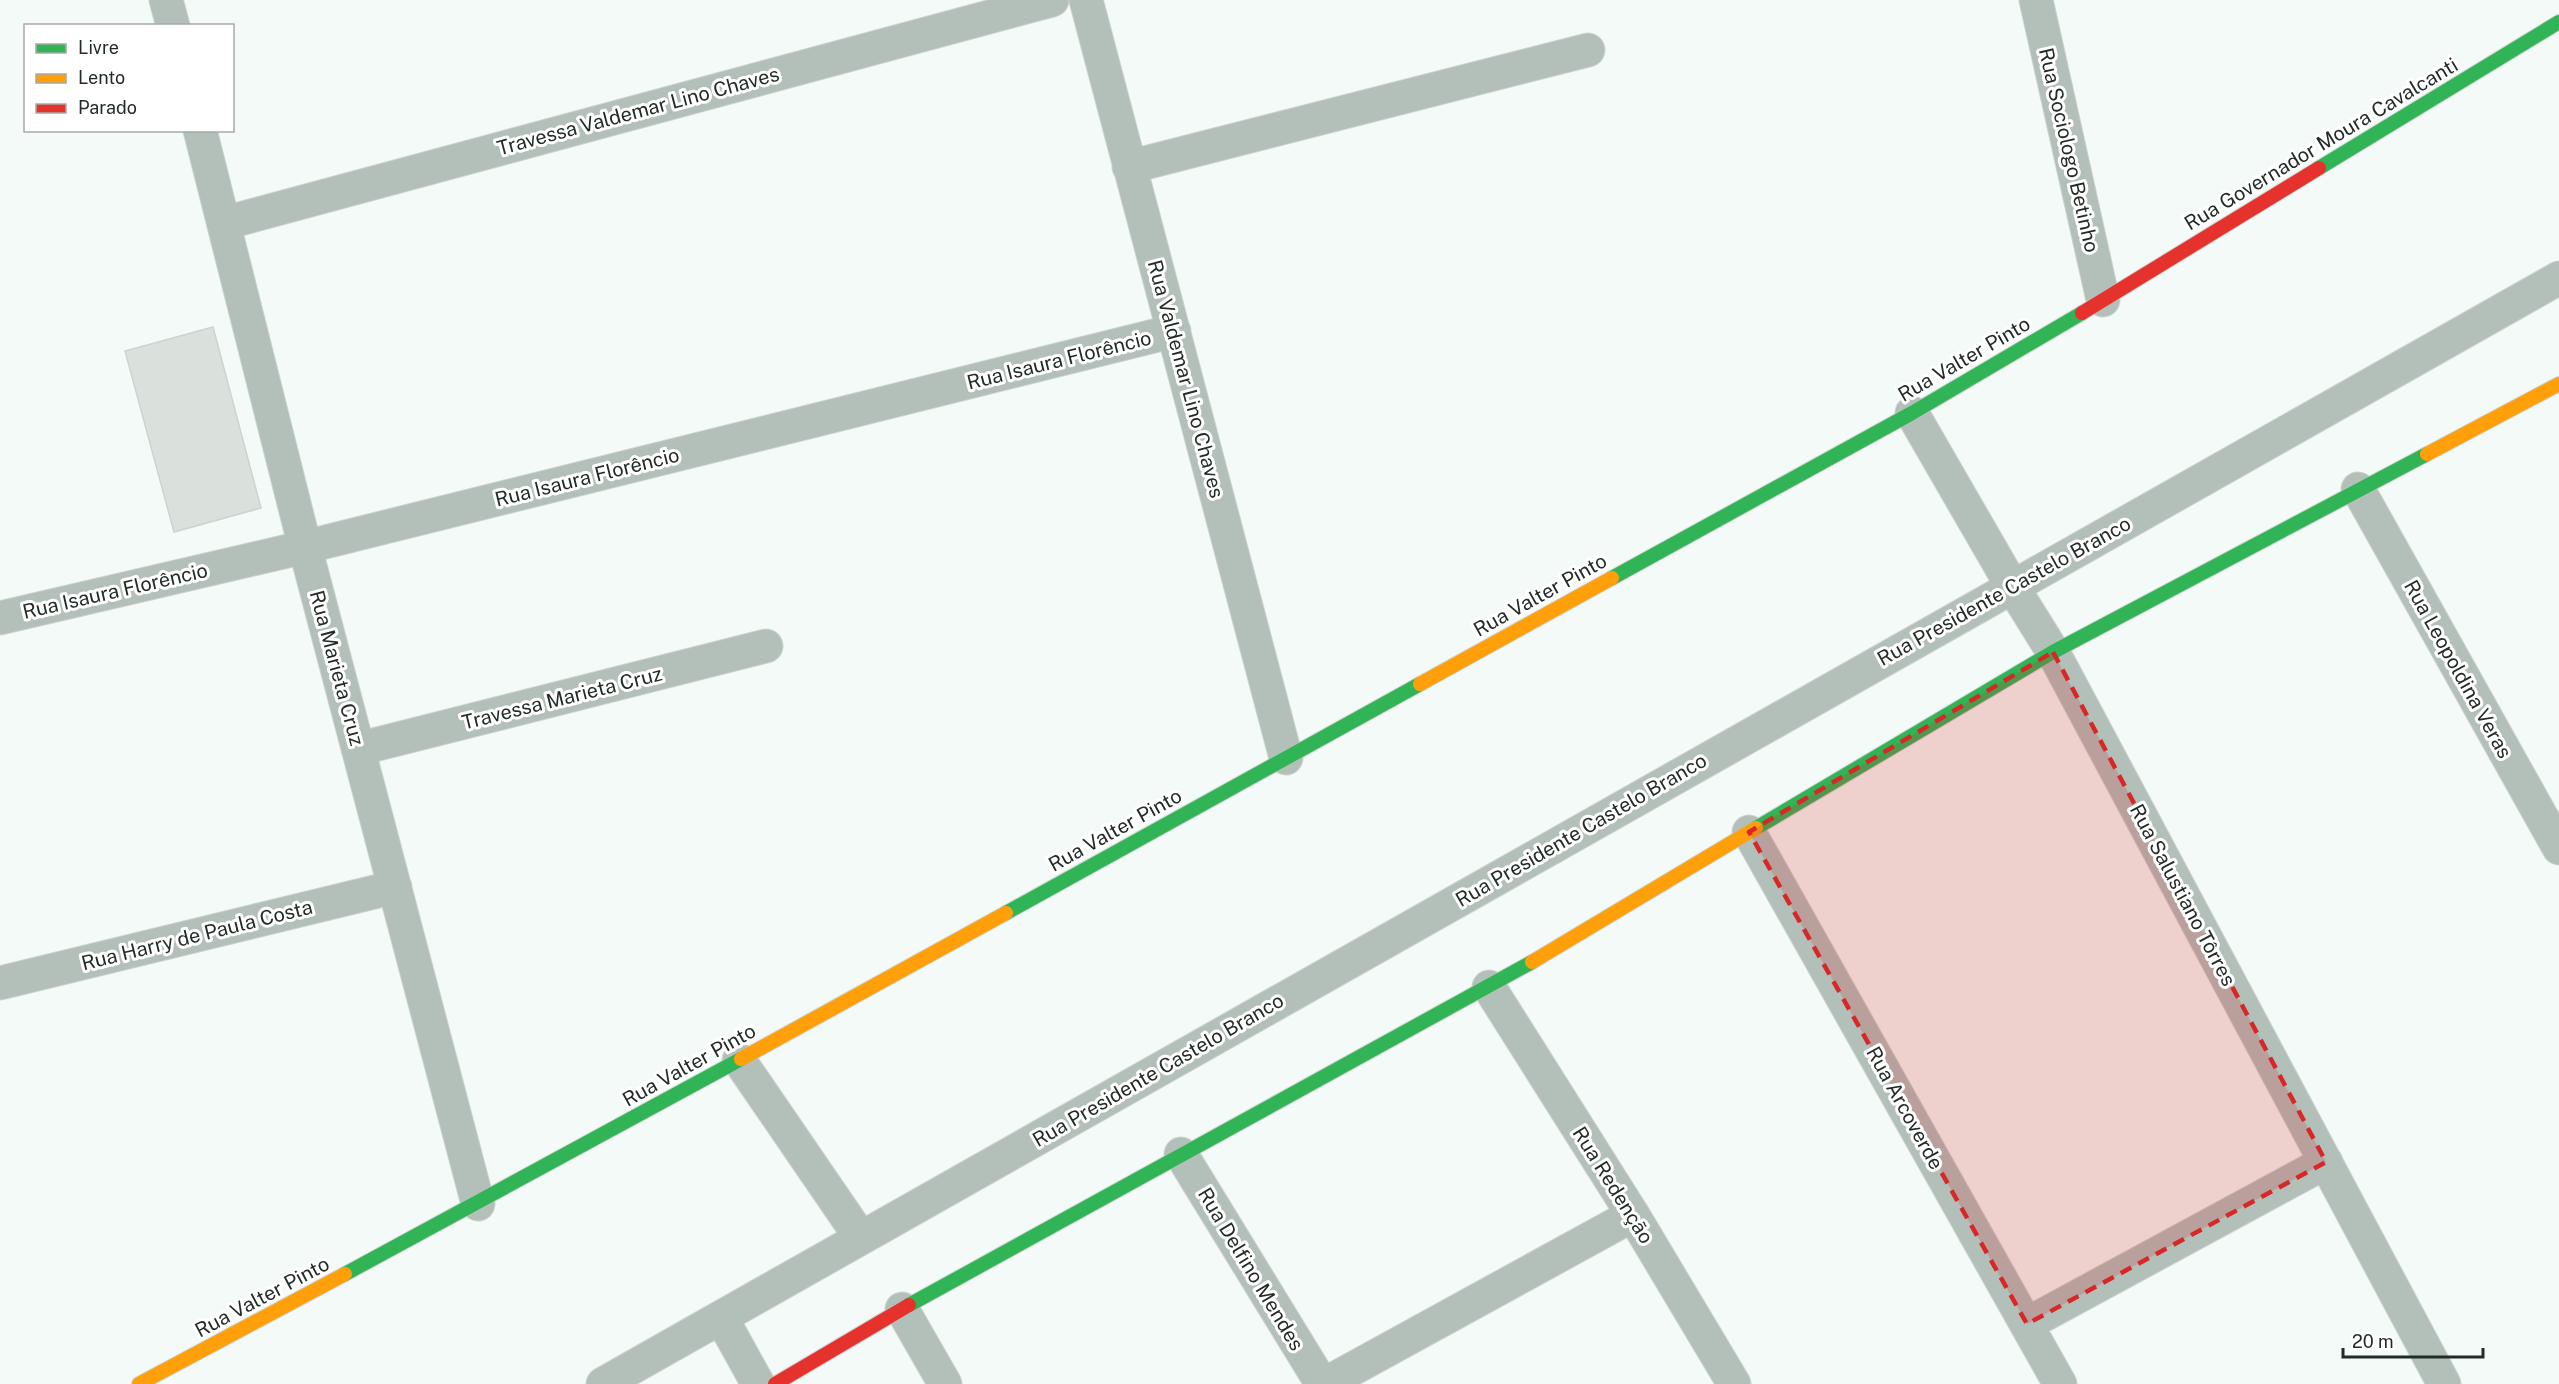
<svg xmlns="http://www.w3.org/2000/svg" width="2559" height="1384" font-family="'Public Sans',sans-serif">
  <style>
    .building { fill: #dae1dd; stroke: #ccd4cf; stroke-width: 1.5 }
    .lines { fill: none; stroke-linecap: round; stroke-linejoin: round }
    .street-casing { stroke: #cfd4d1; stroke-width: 35 }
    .fast-casing { stroke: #cfd4d1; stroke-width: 16 }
    .slow-casing { stroke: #cfd4d1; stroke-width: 16 }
    .jam-casing { stroke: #cfd4d1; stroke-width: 16 }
    .street { stroke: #b3bfb9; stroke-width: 33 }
    .fast { stroke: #30b455; stroke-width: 14 }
    .slow { stroke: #ff9f0a; stroke-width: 14 }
    .jam { stroke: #e5322d; stroke-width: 14 }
    .marked { fill: #d62828; fill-opacity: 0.2; stroke: #d62828; stroke-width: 4.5; stroke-dasharray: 12 8; stroke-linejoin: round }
    .labels { text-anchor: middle; stroke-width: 6; stroke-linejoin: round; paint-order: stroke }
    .street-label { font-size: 20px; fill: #222b26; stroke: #fff }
  </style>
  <rect width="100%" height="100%" fill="#f4faf7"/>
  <!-- building -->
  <path class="building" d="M213 327 261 508 174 532 125 351Z"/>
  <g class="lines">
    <defs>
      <path id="street" d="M166 0 173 26
        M1086 0 1286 758
        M2036 0 2103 300
        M200 130 305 547 478 1204
        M1129 167 1588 50
        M225 223 1052 0
        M1912 413 2012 586 2053 652 2444 1384
        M2358 489 2559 848
        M0 618 305 547 1174 331
        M358 749 766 646
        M1749 832 2060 1384
        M0 983 395 887
        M1489 987 1633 1215 1734 1384
        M739 1060 861 1238
        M1181 1154 1322 1384
        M902 1309 945 1384
        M721 1317 758 1384
        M2027 1324 2326 1162
        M603 1384 2559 278
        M1325 1384 1633 1215"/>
      <path id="fast" d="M2319 168 2559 22
        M1612 578 1912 413 2082 313
        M1756 828 2053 652 2427 454
        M1006 913 1420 684
        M345 1274 741 1059
        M909 1305 1532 962"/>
      <path id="slow" d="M2427 454 2559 384
        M1420 684 1612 578
        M1532 962 1756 828
        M741 1059 1006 913
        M139 1384 345 1274"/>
      <path id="jam" d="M2082 313 2319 168
        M775 1384 909 1305"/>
    </defs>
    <!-- street casing -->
    <use href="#street" class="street-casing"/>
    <!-- fast casing -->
    <use href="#fast" class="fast-casing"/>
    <!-- slow casing -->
    <use href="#slow" class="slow-casing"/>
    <!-- jam casing -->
    <use href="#jam" class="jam-casing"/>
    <!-- street -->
    <use href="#street" class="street"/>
    <!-- fast -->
    <use href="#fast" class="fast"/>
    <!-- slow -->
    <use href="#slow" class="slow"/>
    <!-- jam -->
    <use href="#jam" class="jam"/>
  </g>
  <!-- marked area -->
  <path class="marked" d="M2053 652 2326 1162 2027 1324 1749 832Z"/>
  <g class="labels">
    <!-- street labels -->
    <g class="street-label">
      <text transform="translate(638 111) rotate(-15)" y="7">Travessa Valdemar Lino Chaves</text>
      <text transform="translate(2321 144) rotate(-31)" y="7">Rua Governador Moura Cavalcanti</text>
      <text transform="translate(2069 150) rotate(77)" y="7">Rua Sociologo Betinho</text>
      <text transform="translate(1964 359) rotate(-30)" y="7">Rua Valter Pinto</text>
      <text transform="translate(1059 360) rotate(-14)" y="7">Rua Isaura Florêncio</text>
      <text transform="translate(1186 379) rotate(75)" y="7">Rua Valdemar Lino Chaves</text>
      <text transform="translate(587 477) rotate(-14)" y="7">Rua Isaura Florêncio</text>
      <text transform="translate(115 591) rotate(-13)" y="7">Rua Isaura Florêncio</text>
      <text transform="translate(2004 591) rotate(-29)" y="7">Rua Presidente Castelo Branco</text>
      <text transform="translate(1540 595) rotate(-29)" y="7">Rua Valter Pinto</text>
      <text transform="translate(337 668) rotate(75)" y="7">Rua Marieta Cruz</text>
      <text transform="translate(2458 669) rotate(61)" y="7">Rua Leopoldina Veras</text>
      <text transform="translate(562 698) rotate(-14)" y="7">Travessa Marieta Cruz</text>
      <text transform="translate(1115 830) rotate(-29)" y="7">Rua Valter Pinto</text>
      <text transform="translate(1581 830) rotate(-30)" y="7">Rua Presidente Castelo Branco</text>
      <text transform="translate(2183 895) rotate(62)" y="7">Rua Salustiano Tôrres</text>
      <text transform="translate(197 935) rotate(-14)" y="7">Rua Harry de Paula Costa</text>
      <text transform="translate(689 1065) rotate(-29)" y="7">Rua Valter Pinto</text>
      <text transform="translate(1158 1070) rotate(-30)" y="7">Rua Presidente Castelo Branco</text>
      <text transform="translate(1905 1108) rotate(61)" y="7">Rua Arcoverde</text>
      <text transform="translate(1613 1185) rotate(58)" y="7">Rua Redenção</text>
      <text transform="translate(1251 1269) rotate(59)" y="7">Rua Delfino Mendes</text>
      <text transform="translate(262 1297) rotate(-28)" y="7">Rua Valter Pinto</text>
    </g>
  </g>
  <!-- legend -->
  <rect x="24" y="24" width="210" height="108" fill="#ffffff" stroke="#a7aaa8" stroke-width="1.5"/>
  <rect x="36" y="44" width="30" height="9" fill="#30b455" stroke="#a7aaa8" stroke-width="1.5"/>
  <text x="78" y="54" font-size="18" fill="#222b26">Livre</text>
  <rect x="36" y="74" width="30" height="9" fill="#ff9f0a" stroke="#a7aaa8" stroke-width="1.5"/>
  <text x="78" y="84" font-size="18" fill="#222b26">Lento</text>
  <rect x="36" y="104" width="30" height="9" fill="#e5322d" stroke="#a7aaa8" stroke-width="1.5"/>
  <text x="78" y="114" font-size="18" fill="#222b26">Parado</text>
  <!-- scale -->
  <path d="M2343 1348v9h140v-9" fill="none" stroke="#222b26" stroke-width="3"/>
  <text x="2352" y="1348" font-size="18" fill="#222b26" stroke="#ffffff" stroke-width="4.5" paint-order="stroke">20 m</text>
</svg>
